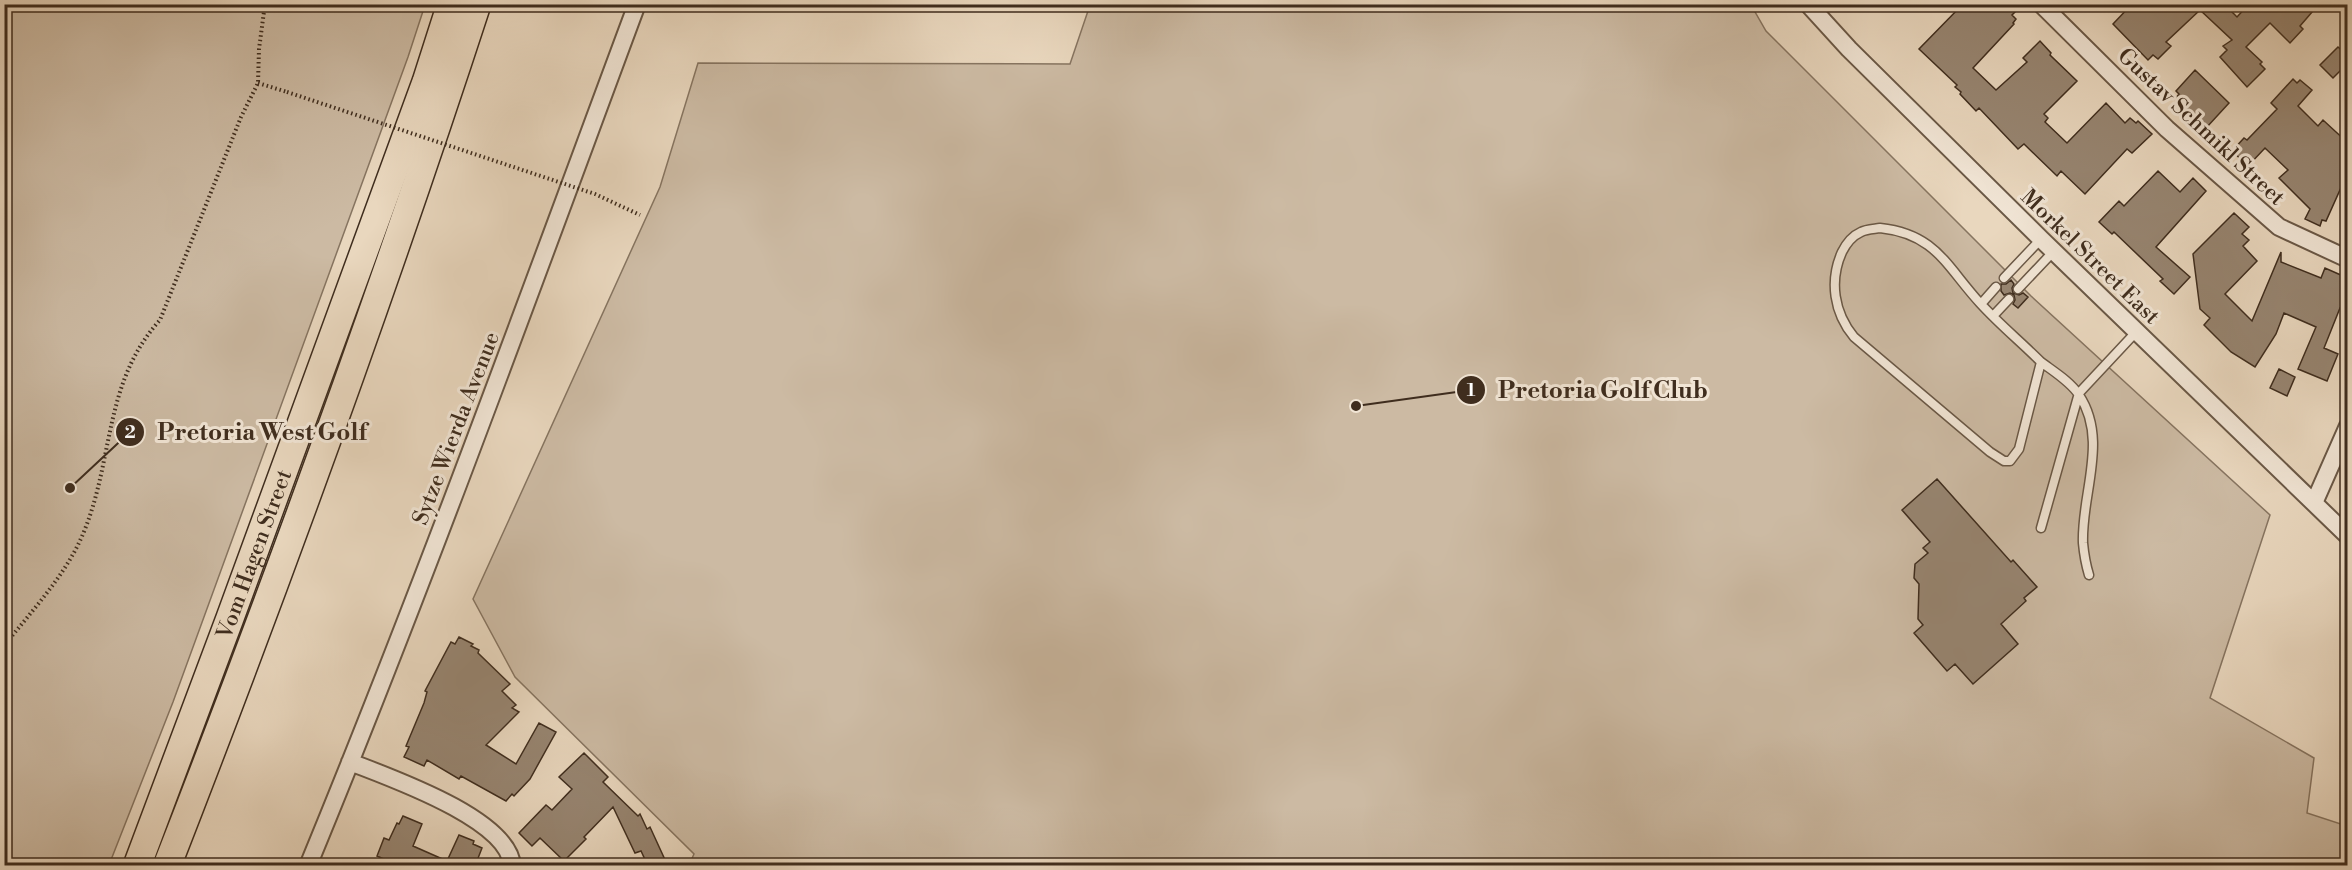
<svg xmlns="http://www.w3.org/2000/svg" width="2352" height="870" font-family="'Libre Bodoni',serif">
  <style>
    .green { fill: #ccbaa3; stroke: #867460; stroke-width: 1.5 }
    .building { fill: #978571; stroke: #3f2d1e; stroke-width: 1.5 }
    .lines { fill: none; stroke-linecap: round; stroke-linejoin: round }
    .service-casing { stroke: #6a5846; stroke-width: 11 }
    .minor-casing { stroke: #6a5846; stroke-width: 20 }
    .primary-casing { stroke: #3f2d1e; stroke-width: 30 }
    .path { stroke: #3f2d1e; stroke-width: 4; stroke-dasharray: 1.5 3; stroke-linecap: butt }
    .service { stroke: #f1e5d5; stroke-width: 8 }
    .minor { stroke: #f1e5d5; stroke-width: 16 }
    .primary { stroke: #e9d7be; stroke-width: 27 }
    .path-bridge { stroke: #3f2d1e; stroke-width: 4; stroke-dasharray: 1.5 3; stroke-linecap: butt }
    .labels { text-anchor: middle; stroke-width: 6; stroke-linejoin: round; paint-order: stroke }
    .street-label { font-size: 22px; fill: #3f2d1e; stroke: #f1e5d5 }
    .leader { fill: none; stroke: #3f2d1e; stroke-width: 2 }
    .callout-dot { fill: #3f2d1e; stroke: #f1e5d5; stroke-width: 2 }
    .mark-label { font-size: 18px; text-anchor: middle; font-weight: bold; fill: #fff }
    .callout-label { font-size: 24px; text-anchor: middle; font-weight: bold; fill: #3f2d1e; stroke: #f1e5d5; stroke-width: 6; stroke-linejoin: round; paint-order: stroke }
  </style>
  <rect width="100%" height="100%" fill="#e9d7be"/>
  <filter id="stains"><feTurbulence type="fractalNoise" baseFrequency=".00333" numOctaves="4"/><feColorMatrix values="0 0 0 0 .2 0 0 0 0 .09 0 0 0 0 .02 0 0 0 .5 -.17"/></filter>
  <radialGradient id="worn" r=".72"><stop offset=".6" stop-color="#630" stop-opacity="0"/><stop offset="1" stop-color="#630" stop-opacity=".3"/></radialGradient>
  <!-- green -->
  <path class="green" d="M5 4 425 5 408 57 173 702 109 865H5Z
    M1090 5H1751L1766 31 2031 296 2270 515 2210 698 2314 758 2307 813 2347 826V865H689L694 854 515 677 473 599 660 187 698 63 1070 64Z"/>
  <!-- building -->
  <path class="building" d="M1963 4H2023L2012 15 2016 19 2013 23 2014 24 1973 68 1996 90 2027 62 2023 58 2040 41 2051 53 2050 55 2077 81 2044 114 2048 118 2045 122 2067 143 2106 103 2125 123 2130 118 2136 123 2138 121 2152 134 2132 153 2127 149 2085 194 2061 171 2057 176 2024 144 2018 149 1979 108 1976 111 1960 94 1961 92 1955 87 1957 85 1919 49Z
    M2132 4H2224L2237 17 2249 4H2319L2300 26 2303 29 2290 43 2270 23 2246 47 2262 62 2260 64 2265 69 2247 87 2220 57 2227 50 2223 46 2232 40 2200 10 2166 42 2171 46 2158 59 2153 55 2148 60 2113 24Z
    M2338 47 2348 56V63L2333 78 2320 65Z
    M2195 70 2229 103 2207 127 2176 98 2179 94 2176 91Z
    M2293 79 2297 83 2300 80 2312 90 2298 106 2318 126 2323 120 2348 143V172L2326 221 2322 220 2320 226 2305 219 2310 209 2279 178 2288 170 2265 148 2248 166 2232 151 2244 138 2247 140 2277 109 2271 103Z
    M2158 171 2180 192 2193 178 2206 191 2156 247 2190 277 2174 294 2160 281 2163 279 2114 232 2112 234 2099 222 2119 201 2124 206Z
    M2234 213 2249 227 2242 234 2249 240 2243 246 2257 261 2225 294 2252 321 2281 252V262L2321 278 2325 268 2343 276 2342 279 2348 281V311L2340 308 2324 348 2338 354 2327 381 2298 369 2316 327 2284 313 2276 334 2255 367 2231 352 2204 325 2210 318 2200 309 2193 254Z
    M2011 280 2014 284 2012 288 2013 293 2019 295 2023 293 2028 297 2018 308 2013 304 2015 300 2014 295 2010 293 2004 295 2001 291V284H2006Z
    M2279 369 2295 377 2287 396 2270 388Z
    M1937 479 2011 562 2013 560 2037 587 2024 598 2026 601 2001 624 2018 644 1973 684 1955 664 1947 671 1914 633 1923 625 1918 619 1919 584 1914 578 1915 564 1928 553 1923 548 1930 542 1902 510Z
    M459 637 473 644 471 646 479 650 478 653 510 684 502 691 516 705 512 708 519 712 486 745 516 764 539 723 556 732 530 779 514 796 512 794 506 801 461 776 459 779 427 760 424 766 404 757 409 747 406 746 424 703 427 692 425 691 451 642 455 644Z
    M584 753 608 777 603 782 638 816 640 814 647 829 650 827 666 862 658 866H648L641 851 635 853 613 807 584 837 586 839 564 861 540 838 532 846 519 833 546 805 552 810 572 789 559 777Z
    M403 816 422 824 413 846 447 861 459 835 474 841 473 844 482 848 475 866H399L377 856 384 838 389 840 397 823 399 824Z"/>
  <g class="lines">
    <defs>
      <path id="service" d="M1880 228C1936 234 1946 266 1980 303 1999 324 2021 342 2041 362L2019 449 2010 461H2004L1990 452 1854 337C1834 313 1829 281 1842 252 1846 244 1852 236 1861 232 1866 229 1874 229 1880 228Z
        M2004 278 2041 239
        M2018 289 2054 251
        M1981 304 1996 287
        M1993 316 2009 299
        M2041 362C2053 371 2071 382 2079 395 2109 440 2081 494 2083 543 2084 554 2086 565 2089 575
        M2041 528 2079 393 2137 331"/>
      <path id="minor" d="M1808 4 1849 49 2041 239 2348 536
        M2041 4 2167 129 2279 227 2348 259
        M2314 503 2348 426
        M350 762C388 777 510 819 512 866
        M308 866C425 582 530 292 637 4"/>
      <g id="primary">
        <path id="s1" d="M137 866 230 618 426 82 451 4"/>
        <path d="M167 866C278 581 382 295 477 4"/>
      </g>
    </defs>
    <!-- service casing -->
    <use href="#service" class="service-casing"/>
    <!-- minor casing -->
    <use href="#minor" class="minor-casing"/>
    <!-- primary casing -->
    <use href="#primary" class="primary-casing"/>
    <!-- path -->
    <path class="path" d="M258 83 287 92
      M4 646C33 609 68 573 85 529 114 456 104 382 160 320L241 117 258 83 259 49 265 4"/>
    <!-- service -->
    <use href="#service" class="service"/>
    <!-- minor -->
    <use href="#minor" class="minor"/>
    <!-- primary -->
    <use href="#primary" class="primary"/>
    <!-- path-bridge -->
    <path class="path-bridge" d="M287 92 595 194 640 215"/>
  </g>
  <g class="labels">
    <!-- street labels -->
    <g class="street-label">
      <text transform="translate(2202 126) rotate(43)" y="8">Gustav Schmikl Street</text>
      <text transform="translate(2091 256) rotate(44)" y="8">Morkel Street East</text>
      <text transform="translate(455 428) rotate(-69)" y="8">Sytze Wierda Avenue</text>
      <text dy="8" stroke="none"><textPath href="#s1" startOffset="333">Vom Hagen Street</textPath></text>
    </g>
  </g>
  <!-- callouts -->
  <path class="leader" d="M1356 406L1471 390M70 488L130 432"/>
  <g class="callout-dot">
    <circle cx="1356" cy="406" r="6"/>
    <circle cx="70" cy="488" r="6"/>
    <circle cx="1471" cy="390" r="15"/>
    <circle cx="130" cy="432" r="15"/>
  </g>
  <g class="mark-label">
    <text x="1471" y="396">1</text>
    <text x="130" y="438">2</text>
  </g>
  <g class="callout-label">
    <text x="1603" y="398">Pretoria Golf Club</text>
    <text x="262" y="440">Pretoria West Golf</text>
  </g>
  <!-- margin -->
  <rect width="2352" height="870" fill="none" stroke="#e9d7be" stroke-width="24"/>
  <rect x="6" y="6" width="2340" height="858" fill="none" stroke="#3f2d1e" stroke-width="3"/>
  <rect x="12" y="12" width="2328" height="846" fill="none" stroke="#3f2d1e" stroke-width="1.5"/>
  <rect width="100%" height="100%" filter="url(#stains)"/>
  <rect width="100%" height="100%" fill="url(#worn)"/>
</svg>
